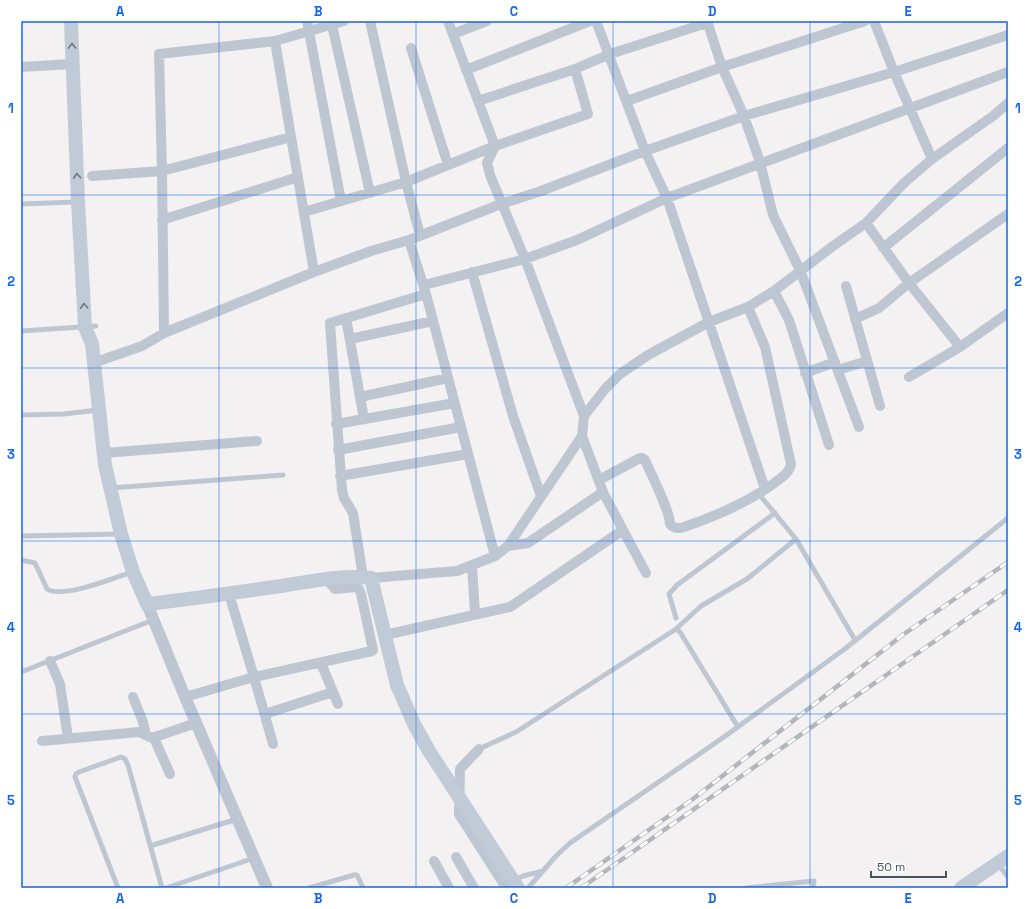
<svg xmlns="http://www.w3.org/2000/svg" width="1029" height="909" font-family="'Space Grotesk',sans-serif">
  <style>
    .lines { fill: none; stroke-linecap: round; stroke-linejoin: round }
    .service { stroke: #bec7d1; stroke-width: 5 }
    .minor { stroke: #bec7d1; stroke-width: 10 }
    .tertiary { stroke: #bec7d1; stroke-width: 12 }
    .secondary { stroke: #c1cbd8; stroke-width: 14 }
    .rail-casing { stroke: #b3b6bb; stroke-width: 4.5 }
    .rail { stroke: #fff; stroke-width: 3; stroke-dasharray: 9; stroke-linecap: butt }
    .secondary-bridge { stroke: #c1cbd8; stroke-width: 14 }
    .oneway { stroke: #6c7784 }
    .grid { fill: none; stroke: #1066ee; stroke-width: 1; stroke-opacity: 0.55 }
    .neatline { fill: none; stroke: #1066ee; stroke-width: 1.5 }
    .grid-label { font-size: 13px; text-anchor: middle; font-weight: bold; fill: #1066ee }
  </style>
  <rect width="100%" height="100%" fill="#f3f1f1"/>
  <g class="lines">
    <!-- service -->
    <path class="service" d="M21 204 77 202
      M21 331 96 326
      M21 415 64 414 98 410
      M111 488 283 475
      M758 493 796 539
      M21 536 120 534
      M21 560 35 563 47 589C63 599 114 578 132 572
      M676 618 669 594 677 585 775 513
      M676 629 701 606 747 579 796 539 855 640
      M21 672 153 620
      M479 749 516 732 676 629 680 632 738 727
      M150 846 237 819
      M998 864 1008 877
      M515 880 523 876 543 871
      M118 888 75 777 76 774 79 772 121 757 125 759 128 765 162 888
      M166 888 254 858
      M309 888 354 875H357L363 888
      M528 888 556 856 570 843 724 737 846 648 1008 518
      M746 888 814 881 813 888"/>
    <!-- minor -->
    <path class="minor" d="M307 21 341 201
      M370 21 406 182 420 235
      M448 21 495 146 487 163 490 175 525 259 584 416
      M596 21 645 151 667 198 765 489
      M707 21 722 67 744 116 760 162 773 215 800 270 859 427
      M874 21 894 72 932 159
      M332 25 370 193
      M453 34 487 21
      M411 48 448 165
      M21 67 72 64
      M466 70 590 21
      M478 101 575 69
      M627 101 722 67 865 21
      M291 137 314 272
      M92 176 162 171 291 137 275 41 344 21
      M304 212 406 182 495 146 588 114 575 69 610 54 707 23
      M162 220 298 177
      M866 223 909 283 960 347
      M883 248 1008 148
      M472 272 513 416 541 496
      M424 285 525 259 577 240 667 198 1008 72
      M846 286 880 406
      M774 291 789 320 829 445
      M426 294 495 556
      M346 318 364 419
      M855 319 879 308 909 283 1008 214
      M164 333 162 171 159 54 275 41
      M350 339 433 321
      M93 363 142 346 164 333 314 272 371 251 409 240 501 204 541 191 645 151 744 116 894 72 1008 35
      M838 370 867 361
      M805 373 835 362
      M909 377 960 347 1008 313
      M360 397 448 378
      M336 424 455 403
      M338 450 461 427
      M104 453 257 441
      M340 476 468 454
      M599 480 640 458H642L645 460C651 474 670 511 670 524 673 528 676 528 681 528 714 517 745 504 773 484 780 478 789 474 791 464L765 347 748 307
      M623 530 646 573
      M508 546 528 543 603 492
      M472 565 475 614
      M363 577 353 513 344 498 342 490 330 323 426 294 409 240
      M371 578 457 571 495 556 508 546 582 436 584 416 605 389 620 374 648 355 709 322 748 307 774 291 833 246 866 223 904 183 932 159 993 116 1008 103
      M385 635 510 607 623 530 603 492 582 436
      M50 661 60 684 68 738
      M321 663 338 704
      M133 697 143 722 146 735
      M185 697 254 677 229 594
      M265 714 333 692
      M154 738 170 774
      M42 741 139 732 152 738 196 723
      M273 744 254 677 372 651 373 650 361 594 359 589 356 587 335 589 326 579
      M479 749 460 769 459 814 505 886
      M456 857 474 888
      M434 861 449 888"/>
    <!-- tertiary -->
    <path class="tertiary" d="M147 604 185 697 267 888"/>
    <!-- secondary -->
    <path class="secondary" d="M71 21 78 202 85 327 92 344 105 465 121 534 133 572 147 604C189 599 232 593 274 587 305 583 339 574 371 578L397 685
      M961 888 1008 856"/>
    <defs>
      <path id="rail" d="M566 888 693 799 904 634 1008 562
        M581 888 1008 590"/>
    </defs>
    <!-- rail casing -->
    <use href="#rail" class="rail-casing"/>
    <!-- rail -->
    <use href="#rail" class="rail"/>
    <!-- secondary-bridge -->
    <path class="secondary-bridge" d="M397 685 414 724 429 751 518 888"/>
  </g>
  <!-- one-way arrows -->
  <defs><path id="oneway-chevron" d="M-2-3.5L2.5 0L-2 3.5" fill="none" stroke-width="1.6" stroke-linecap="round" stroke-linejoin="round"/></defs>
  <g class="oneway">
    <use href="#oneway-chevron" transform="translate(72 46) rotate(-92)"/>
    <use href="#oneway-chevron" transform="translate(77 176) rotate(-93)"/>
    <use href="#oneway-chevron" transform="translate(84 306) rotate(-93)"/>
  </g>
  <!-- grid -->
  <path class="grid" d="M219 21V888M416 21V888M613 21V888M810 21V888M21 195H1008M21 368H1008M21 541H1008M21 714H1008"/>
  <!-- border -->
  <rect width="1029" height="909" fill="none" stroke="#ffffff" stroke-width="44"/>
  <!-- scale -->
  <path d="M871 871v6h75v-6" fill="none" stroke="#485360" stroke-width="2"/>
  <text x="877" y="871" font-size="12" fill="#485360" stroke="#ffffff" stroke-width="3" paint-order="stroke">50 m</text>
  <rect x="22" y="22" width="985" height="865" class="neatline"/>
  <g class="grid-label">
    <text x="120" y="16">A</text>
    <text x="318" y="16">B</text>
    <text x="514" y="16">C</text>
    <text x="712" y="16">D</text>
    <text x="908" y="16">E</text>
    <text x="11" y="113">1</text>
    <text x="1018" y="113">1</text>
    <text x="11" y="286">2</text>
    <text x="1018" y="286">2</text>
    <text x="11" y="459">3</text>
    <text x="1018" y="459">3</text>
    <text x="11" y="632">4</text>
    <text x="1018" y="632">4</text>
    <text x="11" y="805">5</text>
    <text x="1018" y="805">5</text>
    <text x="120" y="903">A</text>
    <text x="318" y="903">B</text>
    <text x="514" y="903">C</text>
    <text x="712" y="903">D</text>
    <text x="908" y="903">E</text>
  </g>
</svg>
